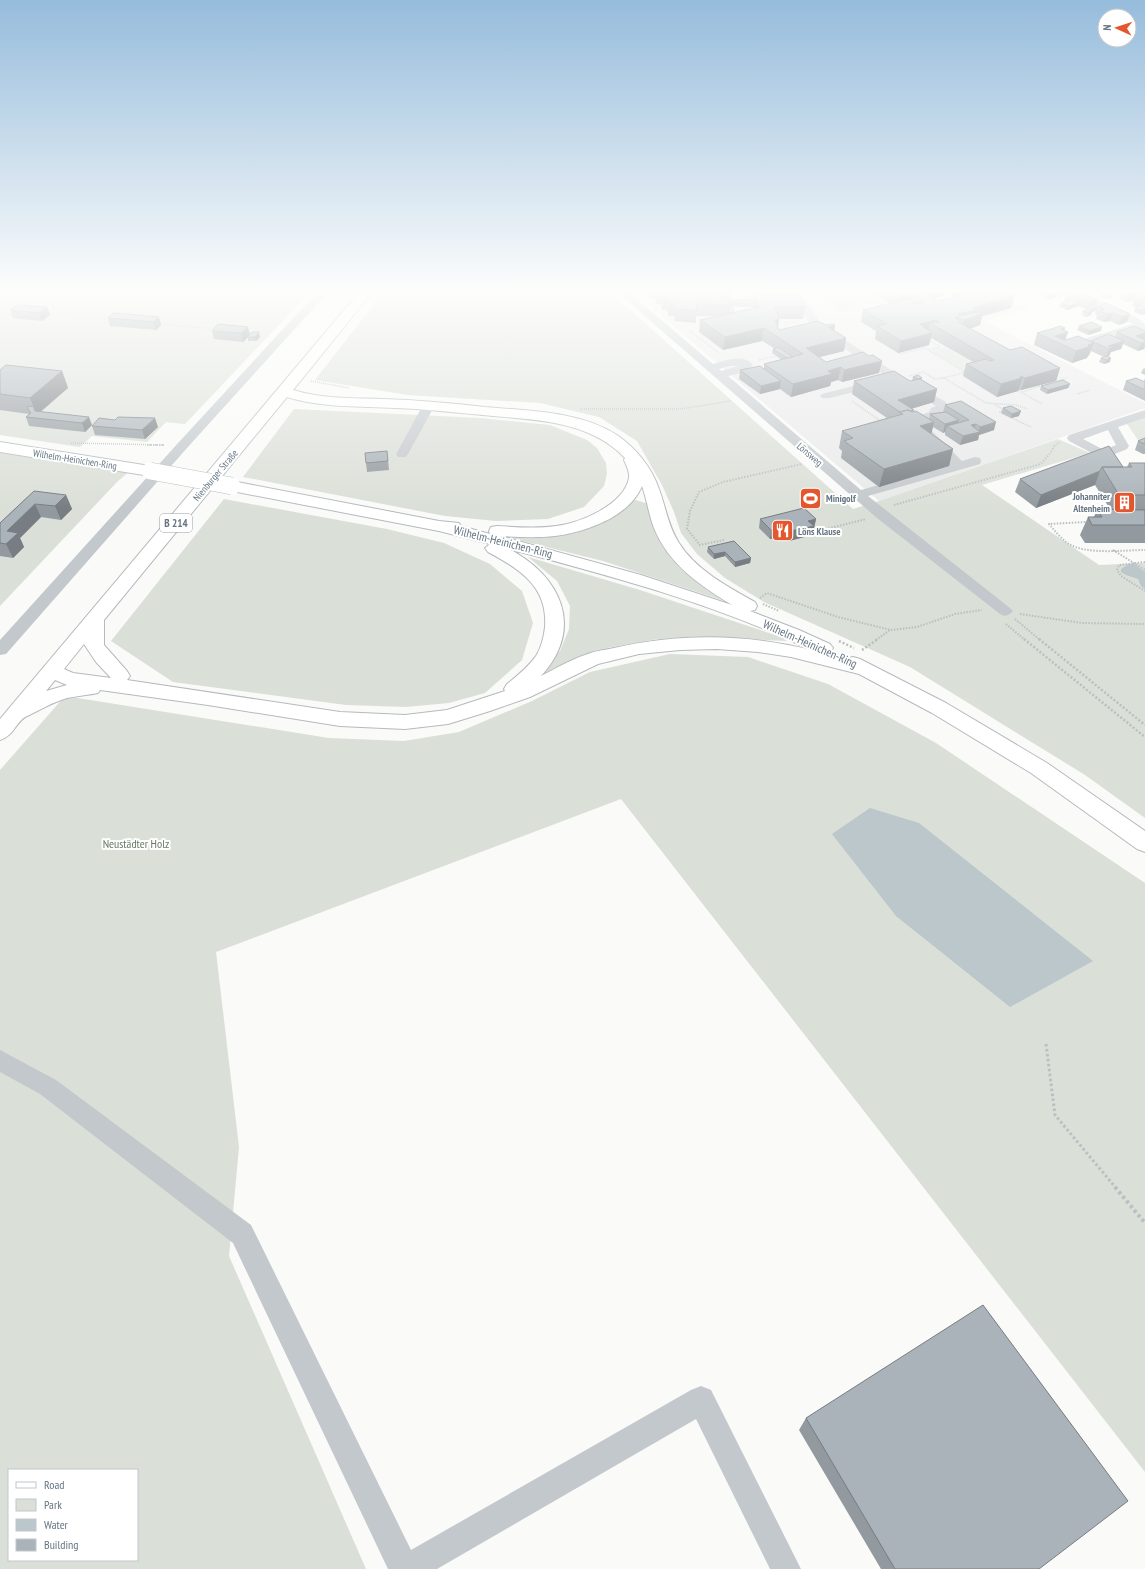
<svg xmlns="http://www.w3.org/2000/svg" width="1145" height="1569" font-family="'PT Sans Narrow',sans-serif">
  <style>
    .built { fill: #e8e9e9 }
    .green { fill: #dadfd7; fill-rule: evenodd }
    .water { fill: #bbc7cb }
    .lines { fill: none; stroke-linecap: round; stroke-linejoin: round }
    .major-casing { stroke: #b5babe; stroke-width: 2 }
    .path-far4 { stroke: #bbbfc2; stroke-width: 1.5; stroke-dasharray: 1 1; stroke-linecap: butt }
    .path-far3 { stroke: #bbbfc2; stroke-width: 2; stroke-dasharray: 1.5 1.5; stroke-linecap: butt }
    .path-far2 { stroke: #bbbfc2; stroke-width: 2.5; stroke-dasharray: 2 2; stroke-linecap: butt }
    .path-far1 { stroke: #bbbfc2; stroke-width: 3; stroke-dasharray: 2.5 2.5; stroke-linecap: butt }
    .path { stroke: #bbbfc2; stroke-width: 4; stroke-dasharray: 3 3; stroke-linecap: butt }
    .minor { fill: #c3c8cc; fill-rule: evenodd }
    .major { fill: #fff; fill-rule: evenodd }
    .major-bridge-casing { stroke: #b5babe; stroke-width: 18; stroke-linecap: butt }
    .major-bridge { stroke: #fff; stroke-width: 17 }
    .wall { fill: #929a9f; fill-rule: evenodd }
    .shaded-wall { fill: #777d82 }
    .building { fill: #aab3b9; stroke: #777d82; fill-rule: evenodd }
    .labels { text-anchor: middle; stroke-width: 4; stroke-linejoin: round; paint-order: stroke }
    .far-street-label { font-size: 10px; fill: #657683; stroke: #fff }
    .far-poi-label { font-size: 10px; font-weight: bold; fill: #657683; stroke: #fff; text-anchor: start }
    .shield { fill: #fff; stroke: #939fa8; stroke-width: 1 }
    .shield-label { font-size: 11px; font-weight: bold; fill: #657683 }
    .street-label { font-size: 12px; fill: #657683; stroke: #fff }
    .park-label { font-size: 12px; fill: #687a64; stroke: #fff }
  </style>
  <rect width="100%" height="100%" fill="#fafaf8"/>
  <!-- built -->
  <path class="built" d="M631 290H989L1029 308 984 321 1145 403V408L879 501Z"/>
  <!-- green -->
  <path class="green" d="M0 290H49L34 301 51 290H312L185 424 166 422 147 442 92 436 80 447 0 435Z
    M385 290H608L853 509 879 501 1058 439 1090 453 982 485 1099 565 1145 563V818L1085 775 910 667 764 602 725 578 697 554 681 533 674 512 662 485 637 441 599 417 540 403 408 395 315 380Z
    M840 290H860C860 300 852 305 846 312L837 311 823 295Z
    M945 347 978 366 964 370 931 351Z
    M294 409 480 418 550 425 587 440 597 448 606 463 607 474 604 486 584 507 548 519 496 521 445 516 243 477Z
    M1145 418V441L1140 443 1127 424Z
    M0 450 131 470 117 482 0 606Z
    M224 499 387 529 444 543 490 564 522 591 533 623 522 660 485 693 449 703 406 707 346 705 173 682 111 641Z
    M632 499 649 504 655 522 734 604 603 561 498 535 539 537Z
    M528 557 640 590 787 639 786 641 712 637 657 639 596 650 533 680 560 651 569 629 570 606 557 581Z
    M670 654 748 657 828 684 936 743 1145 883V1472L621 799 216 952 239 1147 229 1256 366 1569H0V770L65 696 329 738 404 741 459 732 532 701 590 672ZM9 1470H137V1560H9Z"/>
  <!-- water -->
  <path class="water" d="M1129 564H1134L1145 572V589L1141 586 1138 579 1126 575 1121 572V569Z
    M870 808 919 823 1093 961 1010 1007 896 916 832 834Z"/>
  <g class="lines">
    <defs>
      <path id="major" d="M361 290H374L293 390C322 399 353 398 383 399 417 400 451 403 485 407 529 411 579 411 617 435 636 448 652 468 659 489 666 508 668 526 679 543 696 570 728 587 755 602L757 606 755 610 750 611 799 630 830 644 833 648 830 652 826 653 846 659 853 657 860 659 946 703 1047 763 1145 831V852L1137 849 1031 773 932 713 859 674 791 657 758 652 717 649 680 650 639 654 598 664 530 697 490 711 448 724 405 729 340 726 208 705 100 690 98 693C88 695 77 696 67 698 53 702 40 710 27 716 16 721 14 736 0 740V719ZM287 397C322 408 359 406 395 408 428 409 460 413 493 416 540 420 591 422 625 458L624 460C626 465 630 472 629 478 624 505 580 523 556 526 536 529 516 527 497 526L491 527 489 531 490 534 461 526 459 523 439 521 232 481 226 483 224 486 226 489 232 491 439 531 490 544 485 548 488 552C520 569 548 587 545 627 544 636 541 648 536 656 528 667 517 676 507 684L504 689 505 691 447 710 405 715 340 712 127 680 130 676 127 671 104 645V620ZM642 486C647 500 649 515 654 528 668 564 701 586 732 605L641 575 500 536C518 537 537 538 555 536 586 532 629 517 642 486ZM509 549C611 576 716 604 811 650 747 634 679 633 614 648 605 650 594 651 585 655 570 660 555 669 541 676 585 628 561 576 509 549ZM84 644 96 662 111 678 73 673 64 669ZM55 680 67 685 46 691Z
        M0 442 150 466 156 468 158 471 156 474 150 476 0 452Z"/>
    </defs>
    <!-- major casing -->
    <use href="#major" class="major-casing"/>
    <!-- path-far4 -->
    <path class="path-far4" d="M74 290 56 303 53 308C69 320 91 318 110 319
      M938 290 953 299
      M860 300 877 302 884 306
      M159 324 216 329
      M690 331 719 353
      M788 331 785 322H799
      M929 340 940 347 928 350 965 372
      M899 354 925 348 928 350
      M759 360 777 356
      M966 372 944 378 986 403 1016 405 1027 409
      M909 376 923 372 935 379 944 378
      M311 381 349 388
      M1057 381 1067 378
      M1017 390 1042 404
      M1022 392 1044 385
      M1077 394 1090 390
      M852 401 882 422
      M995 405 1005 410 999 412 1031 427
      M580 409H681L731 401
      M71 443 164 445
      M1054 446 1060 442"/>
    <!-- path-far3 -->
    <path class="path-far3" d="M147 445H164
      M894 505 1041 464 1051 452 1055 445
      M1087 524 1086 522 1049 524C1055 531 1061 539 1069 544 1087 555 1124 550 1145 550
      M811 533 866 519
      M724 540 700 545 687 529 690 511 699 492 723 482 802 464
      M1113 550 1145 570
      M1145 562 1119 565 1117 570 1121 576 1145 591
      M760 598 767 593 838 617 891 630 917 627 955 614 982 610
      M763 604 779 611
      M1020 614 1082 623 1145 624
      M1015 619 1040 640
      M1006 624 1025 640
      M876 640 890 630"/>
    <!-- path-far2 -->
    <path class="path-far2" d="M1024 639 1145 737
      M1039 639 1145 725
      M839 641 854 648
      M862 650 878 639"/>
    <!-- path-far1 -->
    <path class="path-far1" d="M1046 1044 1055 1115 1116 1188"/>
    <!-- path -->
    <path class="path" d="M1115 1187 1145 1223"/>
    <!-- minor -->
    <path class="minor" d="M319 290H330L187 448 6 654 0 655V640L179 442Z
      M615 290H626L713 364C724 361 744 353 753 365L745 372 728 376 861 490 949 465V463L913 425 916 417 929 412 931 408 936 406 907 388 909 386H917L946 402 948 408 941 413 940 417 926 422 925 424 962 461 975 457 980 458 981 461 980 464 868 496 1010 608 1013 611 1010 614 1005 616 1000 614 877 518ZM729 366H739L721 371 719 369Z
      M1068 290H1082L1081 292 1138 318 1145 324V332L1139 329 1082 346H1074L1073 344 1074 342 1133 324 1068 294 1067 292Z
      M747 296H793L804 298 818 320 824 326 903 378 901 380 830 398H822L820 396 822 394 888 377 816 330 810 324 797 303 743 301 742 299Z
      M429 401 433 402 435 405 408 454 406 457H398L396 454 423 405 425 402Z
      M1145 410V418L1118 427 1129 446 1127 449 1103 459 1069 441 1067 438 1069 435ZM1108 430 1116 445 1104 450 1083 439Z
      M0 1050 56 1080 251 1225 411 1550 691 1390 701 1386 711 1390 801 1569H770L696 1419 437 1569H388L233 1243 40 1094 0 1072Z"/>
    <!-- major -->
    <use href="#major" class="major"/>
    <defs>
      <path id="major-bridge" d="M150 471 232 486"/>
    </defs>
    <!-- major-bridge casing -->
    <use href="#major-bridge" class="major-bridge-casing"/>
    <!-- major-bridge -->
    <use href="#major-bridge" class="major-bridge"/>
  </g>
  <!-- wall -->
  <path class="wall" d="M649 290H650V292V290H772L771 292H728L731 300H754V295L805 307 803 319H779L778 327 779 330 826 325H835L834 331 846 338 844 351 819 357 826 362 869 356 882 361 879 373 842 382 838 380 831 382 830 386 791 397 780 389 760 394 739 379 740 370 764 368V364L782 360 772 353 773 349 774 348 762 341 723 350 699 332 700 320 716 316H696V323L675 321 674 316H669L667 310H662L661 304H656L655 298H649ZM733 307H753V308L734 312Z
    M871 290H1002L1014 296 1011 308 982 316 980 325 970 329 1010 350 1060 368 1056 381 1021 390H1019L1018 391 997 397 963 376 966 364 973 362 931 338 929 345 898 353 875 339 876 331 861 322 863 310 891 304 871 292ZM944 291 954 296 960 295 937 301 935 299 943 296Z
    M1035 290H1070V291L1098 300 1096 306 1130 314 1127 322 1119 325 1110 321 1104 322 1096 319 1097 315 1095 314 1096 311 1092 312 1091 315 1086 317 1082 315 1083 311 1087 310 1079 306 1067 310 1059 307 1061 303 1067 301 1064 300 1066 295 1060 297 1056 295 1055 298 1048 300 1043 298 1044 296 1034 292Z
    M1092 290H1116V291L1111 293 1113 294 1112 298 1108 299 1101 297 1102 294Z
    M1122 291H1145V304L1143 303 1142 305 1136 307 1132 306 1133 302 1136 301 1134 300 1127 302 1119 299Z
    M1145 305 1141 315 1134 312 1135 308Z
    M47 307 50 315 42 321 13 318 10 310Z
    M159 317 161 325 156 330 110 326 108 318Z
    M1079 326 1101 331 1088 335 1077 330Z
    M1064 330 1068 332 1065 340 1090 341H1091L1115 337 1117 332 1145 331V348L1144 349 1138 351 1123 344 1121 349 1111 352 1109 356 1108 357 1110 362 1104 364 1099 362 1101 358 1104 357 1091 351 1089 355 1088 356 1087 358 1072 363 1034 345 1037 333Z
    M212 331 249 334 260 337 256 341H248V337L243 342 214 339Z
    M1145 368V375L1141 373 1143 369Z
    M0 370 62 371 68 388 40 411 92 425 85 432 29 426 26 417 29 414 0 410Z
    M913 377 922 378V380L937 389 934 402 911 409 913 411 929 419 930 414 943 412 945 405 994 430 979 435 978 440 960 445 945 435V432L943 433 933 427 931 434 953 449 949 466 879 487 841 458 842 451 839 448 842 431 887 418 852 394 854 381H912Z
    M1145 378V401L1123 390 1126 381H1144Z
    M1070 384 1068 388 1047 394 1040 390 1041 386Z
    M1003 408 1019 416 1011 418 1001 413Z
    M92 426 158 427 145 439 95 435Z
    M1145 438V454H1143L1135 450 1138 441Z
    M1109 446 1123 467H1127L1129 463H1145V543H1085L1080 535 1088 517H1094L1097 509H1110L1095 485 1036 508 1015 492 1020 479Z
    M388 460 389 470 367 472 366 463Z
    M34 491 66 495 72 509 61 520 41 517 20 538 24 547 13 558 0 556V523Z
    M760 519H816L814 528 813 529 812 535 789 541 784 536 770 539 759 528Z
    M708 547 751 558 750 563 735 567 725 556 714 559 707 552Z
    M806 1418 1039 1569H881L799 1430Z"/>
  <!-- shaded-wall -->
  <path class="shaded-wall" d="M930 290H945L943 296 924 303 923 293Z
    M955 290H961L960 295 954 296Z
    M1062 290H1070L1069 293 1067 292 1066 295 1060 297Z
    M1108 290H1116V291L1108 295 1106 294Z
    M1137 292 1134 300 1127 302 1129 294Z
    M1056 294 1055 298 1048 300 1050 296Z
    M1113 294 1112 298 1108 299 1110 296Z
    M912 295 910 307 899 308 902 296Z
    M1014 296 1011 308 982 316 980 325 960 332 964 320 958 317 955 329V318L958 314 973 308Z
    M921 300 919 312 911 303Z
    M1098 300 1096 307H1097L1096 311 1092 312 1091 315 1086 317 1088 313 1091 312 1093 308 1089 306 1088 310 1090 302Z
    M1144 301 1142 305 1136 307 1137 303Z
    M1080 303 1079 306 1067 310 1068 306Z
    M47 307 50 315 42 321 39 313Z
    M1145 310V314L1141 315 1143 311Z
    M1113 313 1110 321 1104 322 1107 314Z
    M1130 314 1127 322 1119 325 1122 317Z
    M159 317 161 325 156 330 153 322Z
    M779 319 777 332 775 320Z
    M936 320 934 326 930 323 927 333 920 324Z
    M835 325 833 338 828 327Z
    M248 327 250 335 243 342 241 333Z
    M1102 327 1101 331 1088 335 1089 331Z
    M764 328 762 341 723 350 725 337Z
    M1065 328 1063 333 1068 332 1064 344 1055 336 1061 329Z
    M259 332 260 337 256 341 255 337Z
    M932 333 929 345 898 353 901 341Z
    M1145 333 1144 340 1136 336Z
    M846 338 844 351 804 361 806 348Z
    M1124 341 1121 349 1111 352 1109 356 1106 357 1109 349 1108 346Z
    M1145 342 1144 349 1138 351 1141 343Z
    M1094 343 1089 355 1088 356 1087 358 1072 363 1076 351 1088 345Z
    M1111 358 1110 362 1104 364 1106 360Z
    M882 361 879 373 842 382 844 370Z
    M841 367 838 380 831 382 830 386 791 397 793 384 828 371Z
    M1060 368 1056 381 1021 390 1025 378Z
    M62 371 68 388 37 415 30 398Z
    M1020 377H1023L1018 391 997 397 1001 384Z
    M781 381 780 389 760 394 761 386Z
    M1070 384 1068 388 1047 394 1048 390Z
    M937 389 934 402 900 412 898 400Z
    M1021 411 1019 416 1011 418 1012 414Z
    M89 417 92 425 85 432 82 423Z
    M155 418 158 427 145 439 142 430Z
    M959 420 956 429 947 426 945 432 943 433 945 424Z
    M934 422 930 440 920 426Z
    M996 422 994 430 979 435 978 440 960 445 963 436 978 432 980 427Z
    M976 424 973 433 971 425Z
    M953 449 949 466 879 487 884 469Z
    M1100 471 1095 485 1036 508 1041 495Z
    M66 495 72 509 61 520 55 506Z
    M35 504 41 517 20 538 24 547 13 558 6 544 7 531Z
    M816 519 814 528 813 529 812 535 789 541 790 531 808 521Z
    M785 526 784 536 770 539 771 530Z
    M725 552V556L714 559V554Z
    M751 558 750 563 735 567V562Z"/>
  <!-- building -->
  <path class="building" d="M656 290H725L730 305 696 304 697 311 676 309 675 304H670L668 298H663L662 292H656Z
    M725 290H728L731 300H754L753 303H731L734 312 729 314 730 305Z
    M891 290H930L923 293 937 301 968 293 964 290H1002L1014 296 973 308 977 310 958 314 960 316 980 312 983 313 964 320 958 317 955 318 961 321 958 322 1010 350 1022 347 1060 368 1025 378 1023 377H1020L1022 378 1001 384 966 364 986 359 989 361 994 360 930 323 940 322 936 320 920 324 932 333 901 341 877 326 887 324 863 310 917 297 912 295 902 296ZM921 300 924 302 913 304 911 303Z
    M1040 290H1047L1056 294 1050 296 1045 294 1047 293Z
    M1072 290H1076L1098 300 1090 302 1067 292Z
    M1125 290H1144L1145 291V295L1137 292 1129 294 1122 291Z
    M1106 291 1113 294 1110 296 1102 293Z
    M800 294 805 307H775L779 319 775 320 779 330 818 321 826 325 832 324 835 325 828 327 846 338 806 348 826 362 863 352 869 356 873 355 882 361 844 370 841 367 828 371 832 374 793 384 764 364 803 354 764 328 725 337 700 320 759 307 754 295Z
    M1073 299 1080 303 1068 306 1061 303Z
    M1139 299 1144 301 1137 303 1133 302Z
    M1106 303 1130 314 1122 317 1113 313 1107 314 1099 311 1105 309 1098 306Z
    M18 305 47 307 39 313 10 310Z
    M1095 305 1097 306V307L1093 308 1089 306Z
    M1145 305V310L1143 311 1135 308Z
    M1088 310 1092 311 1088 313 1083 311Z
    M113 313 159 317 153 322 108 318Z
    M1092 322 1102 327 1089 331 1079 326Z
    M218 324 248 327 241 333 212 331Z
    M1061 326 1065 328 1061 329 1068 332 1055 336 1065 340 1078 336 1094 343 1088 345 1091 346 1076 351 1037 333Z
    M1134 326 1145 331V333L1136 336 1145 340V342L1141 343 1117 332Z
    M252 332H259L255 337H247Z
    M1108 334 1124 341 1108 346 1112 348 1109 349 1091 341Z
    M778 347 793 357 787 358 773 349Z
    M1106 356 1111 358 1106 360 1101 358Z
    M6 365 62 371 30 398 0 394V370Z
    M760 366 781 381 761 386 740 370Z
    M894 371 910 381 920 379 937 389 898 400 914 410 910 411 908 410 900 412 854 381Z
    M918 375 922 378 918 379 913 377Z
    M1136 378 1145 382V390L1126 381Z
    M1063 380 1070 384 1048 390 1041 386Z
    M961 401 996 422 980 427 976 424 971 425 980 432 963 436 947 426 969 420 945 405Z
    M33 406 35 411 89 417 82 423 26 417 31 413 27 407Z
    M1011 406 1021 411 1012 414 1003 408Z
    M908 410 912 412 916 411 934 422 920 426 953 449 884 469 844 441 853 438 842 431 903 414 899 412Z
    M946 412 959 420 945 424 930 414Z
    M118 417 155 418 142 430 92 426 99 418 115 420Z
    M1145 438V444L1138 441Z
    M1109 446 1123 467H1102L1100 471 1041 495 1020 479Z
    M387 451 388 461 366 463 365 453Z
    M1129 463H1145V495H1119L1102 467H1132Z
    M34 491 66 495 55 506 35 504 7 531 18 533 6 544 0 543V523Z
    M804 508 816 519 808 521 814 526 790 531 785 526 771 530 760 519Z
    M1097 509 1145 510V525H1092L1088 517H1102Z
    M734 541 751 558 735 562 725 552 714 554 708 547Z
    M983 1305 1128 1501 1039 1569H895L806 1418Z"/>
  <!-- sky -->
  <linearGradient id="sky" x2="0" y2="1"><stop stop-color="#96bcdc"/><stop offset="0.57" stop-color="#fdfdfc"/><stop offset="1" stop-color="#fdfdfc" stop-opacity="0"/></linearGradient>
  <rect width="1145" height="510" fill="url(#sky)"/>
  <!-- icons -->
  <defs>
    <symbol id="stadium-square" viewBox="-11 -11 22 22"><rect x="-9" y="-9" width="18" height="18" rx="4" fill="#e4572e" stroke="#fff"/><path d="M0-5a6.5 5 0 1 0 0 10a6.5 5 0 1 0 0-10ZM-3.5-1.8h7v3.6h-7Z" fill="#fff"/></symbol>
    <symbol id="building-square" viewBox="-11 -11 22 22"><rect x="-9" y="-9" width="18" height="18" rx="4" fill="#e4572e" stroke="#fff"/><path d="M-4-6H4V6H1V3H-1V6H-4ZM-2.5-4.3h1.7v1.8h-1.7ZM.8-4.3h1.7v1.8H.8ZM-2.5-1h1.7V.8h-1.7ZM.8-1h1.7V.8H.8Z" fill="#fff"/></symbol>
    <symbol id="restaurant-square" viewBox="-11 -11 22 22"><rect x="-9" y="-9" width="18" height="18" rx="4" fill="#e4572e" stroke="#fff"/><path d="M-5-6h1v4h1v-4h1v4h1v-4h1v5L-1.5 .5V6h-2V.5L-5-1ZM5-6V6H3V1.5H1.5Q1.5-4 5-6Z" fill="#fff"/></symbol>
  </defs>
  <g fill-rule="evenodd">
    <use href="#stadium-square" x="798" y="486" width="25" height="25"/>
    <use href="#building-square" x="1112" y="490" width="25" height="25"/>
    <use href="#restaurant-square" x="770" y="518" width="25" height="25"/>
  </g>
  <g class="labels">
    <!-- far-street labels -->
    <g class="far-street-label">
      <text transform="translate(810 454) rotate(41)" y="4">Lönsweg</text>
      <text transform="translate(75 459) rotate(9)" y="4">Wilhelm-Heinichen-Ring</text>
      <text transform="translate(215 475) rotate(-50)" y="4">Nienburger Straße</text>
    </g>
    <!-- far-poi labels -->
    <g class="far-poi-label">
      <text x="1110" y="500" text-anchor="end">Johanniter<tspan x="1110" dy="12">Altenheim</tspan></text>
      <text x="826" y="502">Minigolf</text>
      <text x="798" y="535">Löns Klause</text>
    </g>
    <!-- shield labels -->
    <rect class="shield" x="160" y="514" width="32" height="18" rx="3"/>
    <g class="shield-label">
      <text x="176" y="527">B 214</text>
    </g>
    <!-- street labels -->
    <g class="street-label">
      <text transform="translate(503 542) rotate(14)" y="4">Wilhelm-Heinichen-Ring</text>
      <text transform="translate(810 644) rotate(24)" y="4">Wilhelm-Heinichen-Ring</text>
    </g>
    <!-- park labels -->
    <g class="park-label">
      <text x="136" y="848">Neustädter Holz</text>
    </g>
  </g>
  <!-- legend -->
  <rect x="8" y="1469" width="130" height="92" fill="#ffffff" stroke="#c1c8cd"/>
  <rect x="16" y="1482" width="20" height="6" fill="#ffffff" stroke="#c1c8cd"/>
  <text x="44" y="1489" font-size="12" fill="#657683">Road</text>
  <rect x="16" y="1499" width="20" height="12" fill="#dadfd7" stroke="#c1c8cd"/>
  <text x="44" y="1509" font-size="12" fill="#657683">Park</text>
  <rect x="16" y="1519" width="20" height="12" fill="#bbc7cb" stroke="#c1c8cd"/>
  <text x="44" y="1529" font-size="12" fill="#657683">Water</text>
  <rect x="16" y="1539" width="20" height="12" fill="#aab3b9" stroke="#c1c8cd"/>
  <text x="44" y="1549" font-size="12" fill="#657683">Building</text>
  <!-- north arrow -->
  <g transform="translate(1117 28) rotate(273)"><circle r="19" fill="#ffffff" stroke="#c1c8cd"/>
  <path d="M0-3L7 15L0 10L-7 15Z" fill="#e4572e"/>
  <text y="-6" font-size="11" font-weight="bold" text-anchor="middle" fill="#657683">N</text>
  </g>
</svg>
